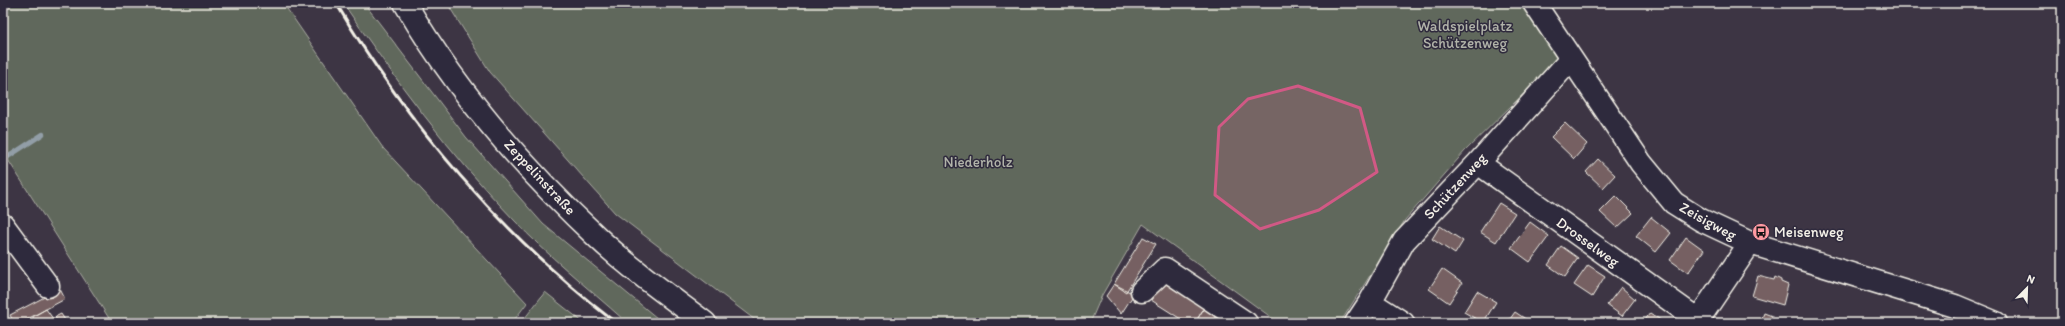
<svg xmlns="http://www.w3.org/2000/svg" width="2065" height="326" font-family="Itim,sans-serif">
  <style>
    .green { fill: #60685c; stroke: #aaaca2 }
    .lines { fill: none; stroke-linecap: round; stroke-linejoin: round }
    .stream { stroke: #929ea7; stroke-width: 4.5 }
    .building { fill: #766162; stroke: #f4f1e8 }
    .minor-casing { stroke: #f4f1e8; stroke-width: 25 }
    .major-casing { stroke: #f4f1e8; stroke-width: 25 }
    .minor { stroke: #2f2a3d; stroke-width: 22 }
    .major { stroke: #2f2a3d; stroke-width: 22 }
    .rail { stroke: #f4f1e8; stroke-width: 3 }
    .marked { fill: #d15985; fill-opacity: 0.2; stroke: #d15985; stroke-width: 3; stroke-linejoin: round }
    .labels { text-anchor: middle; stroke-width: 3; stroke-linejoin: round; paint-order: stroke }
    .park-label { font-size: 15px; fill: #b1b3a9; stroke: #2f2a3d }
    .street-label { font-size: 15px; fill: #f4f1e8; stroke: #2f2a3d }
    .poi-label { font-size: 15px; fill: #f4f1e8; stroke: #2f2a3d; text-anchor: start }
  </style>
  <rect width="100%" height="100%" fill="#3d3544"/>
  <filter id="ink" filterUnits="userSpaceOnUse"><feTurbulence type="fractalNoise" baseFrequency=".025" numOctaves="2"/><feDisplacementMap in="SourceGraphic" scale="8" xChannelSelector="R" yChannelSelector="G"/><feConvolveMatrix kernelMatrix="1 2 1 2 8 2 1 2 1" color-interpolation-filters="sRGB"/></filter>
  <g filter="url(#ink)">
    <!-- green -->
    <path class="green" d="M3 3H283L383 148 527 303 512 323H112L3 152Z
      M343 3H364L466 137 543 224 663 323H628L624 320C588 288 547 255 514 220 450 154 395 79 343 3Z
      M447 3H1523L1558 60 1465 151 1405 220 1340 323H1279L1143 224 1102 295 1090 323H759L615 213 490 72Z
      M545 292 584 323H521Z"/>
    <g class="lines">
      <!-- stream -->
      <path class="stream" d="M3 160 43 134"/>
    </g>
    <!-- building -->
    <path class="building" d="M1565 123 1587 144 1574 159 1551 137Z
      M1598 159 1615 175 1603 188 1586 172Z
      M1616 196 1633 213 1617 228 1600 212Z
      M1499 203 1515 213 1496 242 1480 232Z
      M1651 217 1671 233 1656 252 1636 236Z
      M1530 222 1549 236 1530 262 1511 248Z
      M1440 226 1463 241 1455 254 1432 239Z
      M1143 237 1156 244 1126 292 1114 284Z
      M1686 237 1704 250 1688 273 1670 260Z
      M1561 246 1578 258 1565 277 1548 265Z
      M1588 265 1605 276 1592 297 1574 285Z
      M1442 269 1462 283 1449 303 1429 289Z
      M1758 276 1774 280 1775 277 1781 280V282L1788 285 1783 305 1752 296Z
      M1163 282 1204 308 1195 323H1187L1151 300Z
      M1114 284 1134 294 1121 314 1106 296Z
      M1621 287 1635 299 1622 316 1607 305Z
      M60 289 65 299 20 323H14L10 315Z
      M1477 291 1496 302 1483 323 1464 312Z
      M1204 308 1227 323H1195Z
      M46 309 56 323H30L34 316Z
      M1515 312 1530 322 1529 323H1507Z
      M1650 313 1665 323H1643Z
      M1764 313 1772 316 1770 323H1760Z
      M61 314 65 320 58 323 55 317Z"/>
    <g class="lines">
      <defs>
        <path id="minor" d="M1534 3 1641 163 1674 203 1701 220 1750 243 1955 306 1996 323
          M1478 163 1698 320
          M3 225 48 286
          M1142 291 1165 269 1246 323
          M1370 302 1403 323
          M1356 323 1370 302 1404 241 1478 163 1570 60
          M1696 323 1750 243"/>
        <path id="major" d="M405 3C456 91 524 169 598 238 631 269 669 296 705 323"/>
      </defs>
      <!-- minor casing -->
      <use href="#minor" class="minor-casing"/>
      <!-- major casing -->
      <use href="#major" class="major-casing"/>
      <!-- minor -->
      <use href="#minor" class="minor"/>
      <!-- major -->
      <use href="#major" class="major"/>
      <!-- rail -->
      <path class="rail" d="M336 3C408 125 503 236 616 323"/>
    </g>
  </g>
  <!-- marked area -->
  <path class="marked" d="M1298 86 1360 108 1377 172 1319 210 1260 229 1215 195 1219 127 1248 99Z"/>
  <!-- icons -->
  <defs>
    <symbol id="bus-disc" viewBox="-11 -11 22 22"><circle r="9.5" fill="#ff9aa2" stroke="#2f2a3d"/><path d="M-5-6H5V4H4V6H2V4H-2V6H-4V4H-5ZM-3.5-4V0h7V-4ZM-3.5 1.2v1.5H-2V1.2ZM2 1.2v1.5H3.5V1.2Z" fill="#111"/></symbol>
  </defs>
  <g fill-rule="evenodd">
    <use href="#bus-disc" x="1751" y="222" width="20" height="20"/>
  </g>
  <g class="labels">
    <!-- park labels -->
    <g class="park-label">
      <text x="1465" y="31">Waldspielplatz<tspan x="1465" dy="17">Schützenweg</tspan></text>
      <text x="978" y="167">Niederholz</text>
    </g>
    <!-- street labels -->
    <g class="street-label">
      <text transform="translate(540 177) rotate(47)" y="5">Zeppelinstraße</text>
      <text transform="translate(1455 186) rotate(-47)" y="5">Schützenweg</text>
      <text transform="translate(1708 221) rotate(29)" y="5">Zeisigweg</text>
      <text transform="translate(1588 242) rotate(36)" y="5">Drosselweg</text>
    </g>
    <!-- poi labels -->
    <g class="poi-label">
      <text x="1774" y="237">Meisenweg</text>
    </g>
  </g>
  <!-- margin -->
  <rect width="2065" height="326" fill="none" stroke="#2f2a3d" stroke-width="16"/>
  <rect x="8" y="8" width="2049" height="310" fill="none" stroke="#f4f1e8" stroke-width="1.5" filter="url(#ink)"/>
  <!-- north arrow -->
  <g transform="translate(2027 288) rotate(23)" stroke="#2f2a3d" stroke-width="3" paint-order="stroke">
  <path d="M0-3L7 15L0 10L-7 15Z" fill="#f4f1e8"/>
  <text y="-6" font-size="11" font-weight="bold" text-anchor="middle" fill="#f4f1e8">N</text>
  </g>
</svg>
